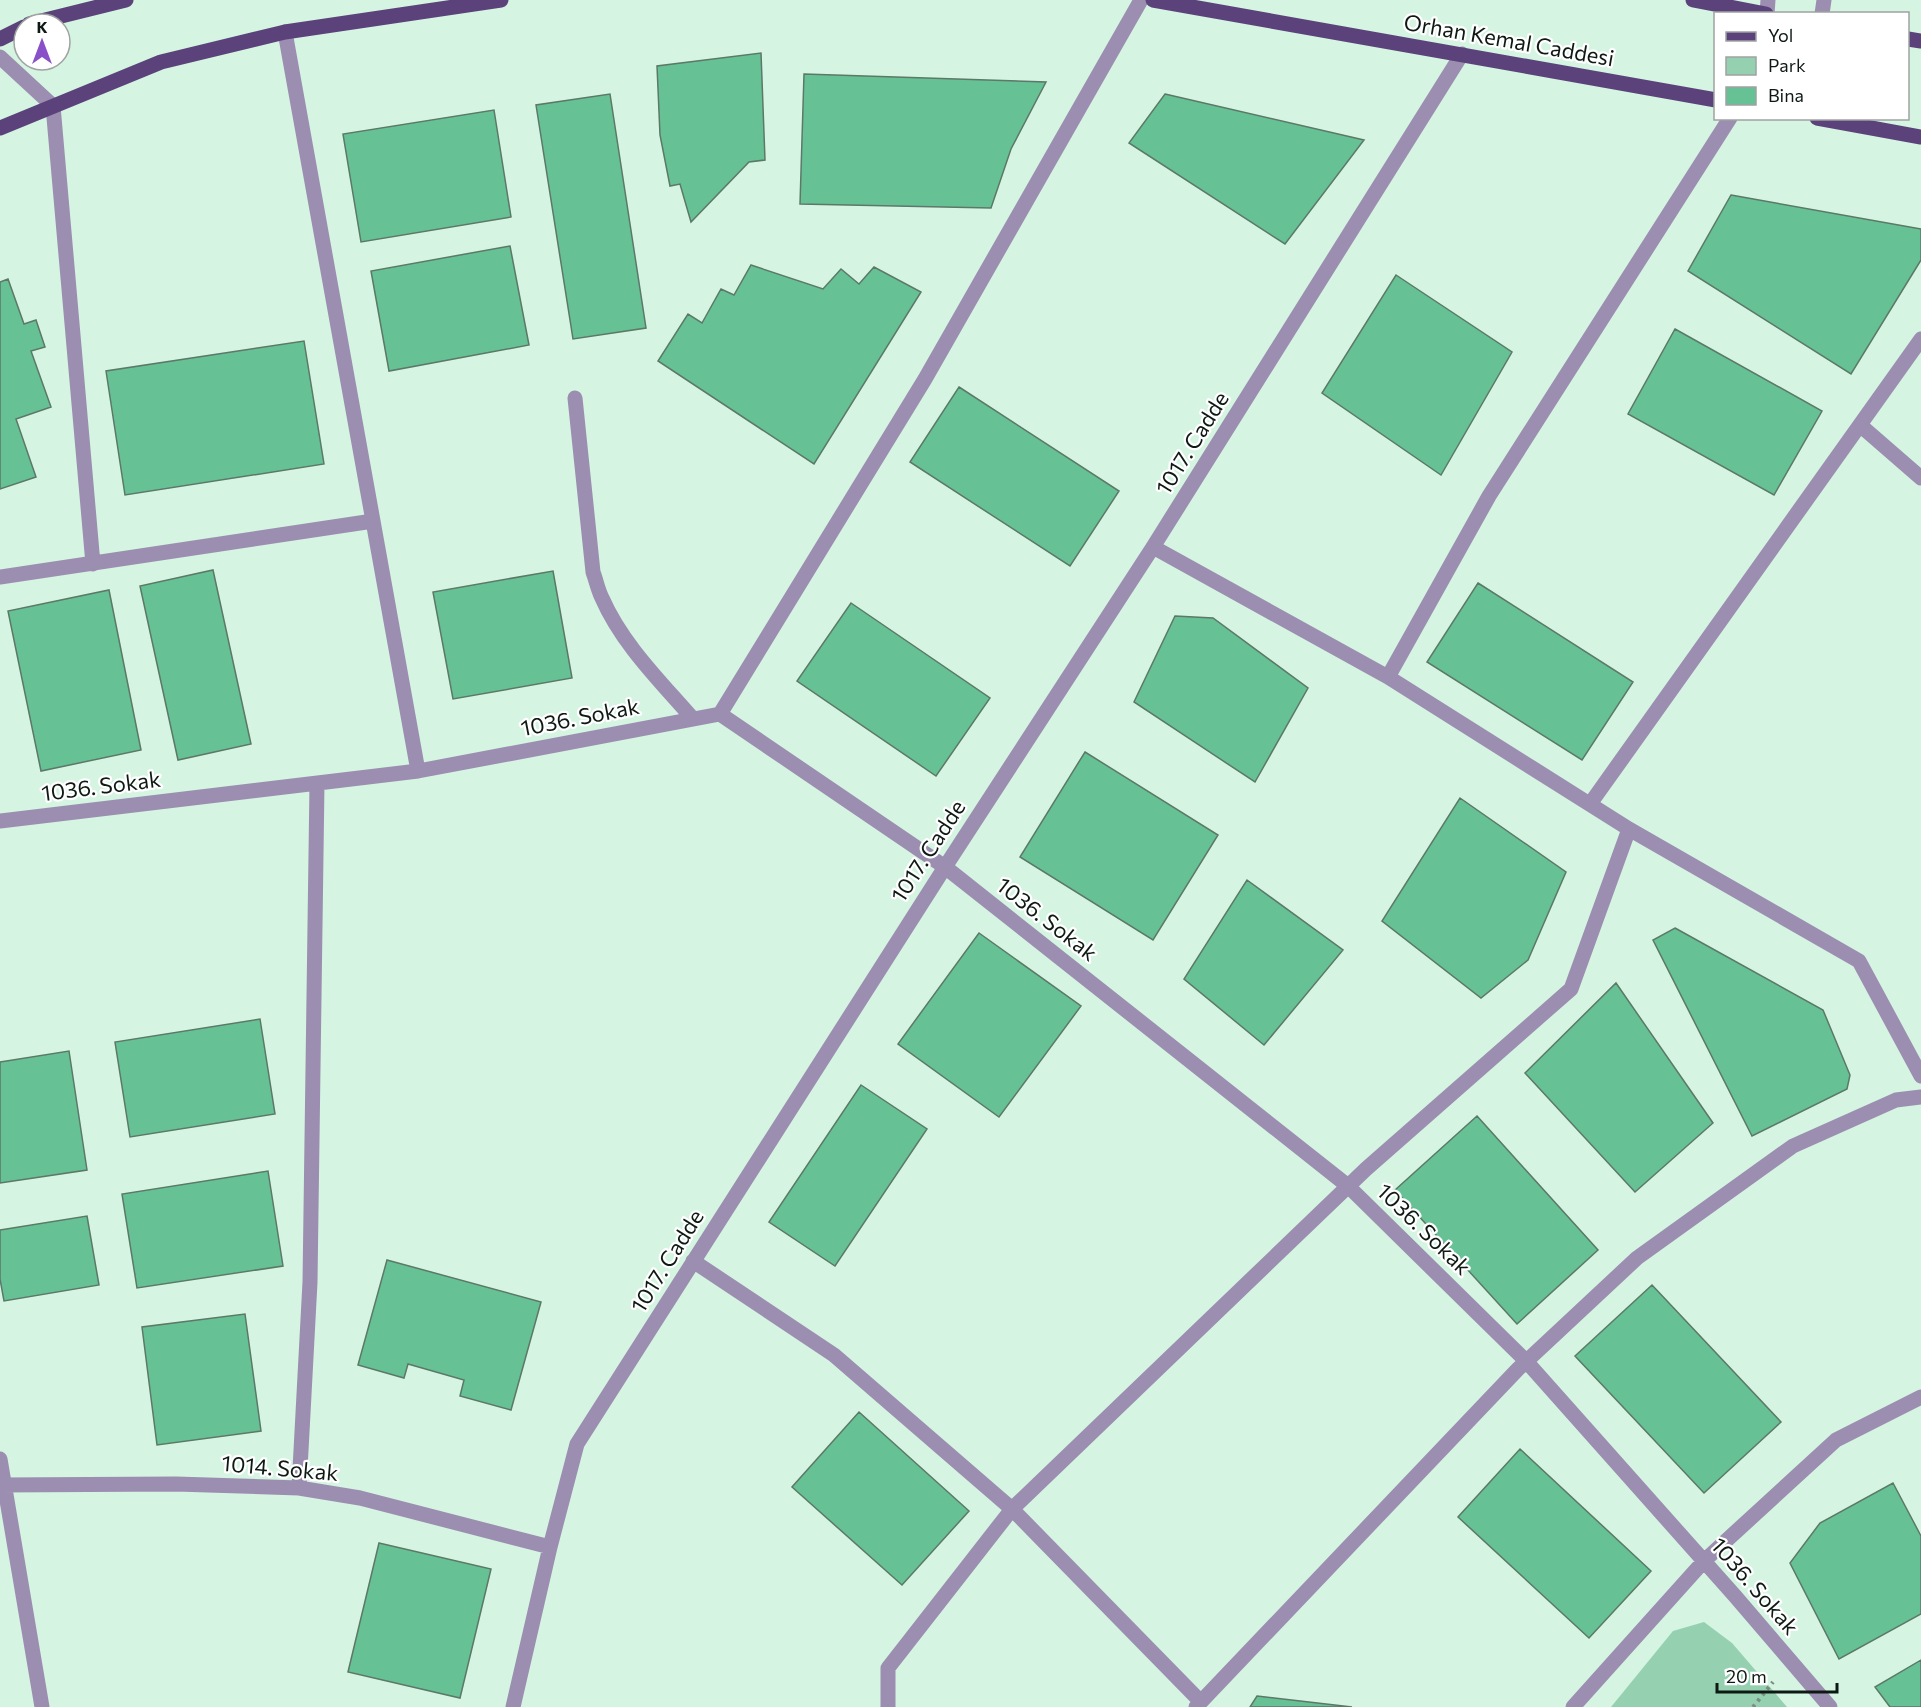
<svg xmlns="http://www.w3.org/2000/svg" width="1921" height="1707" font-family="Commissioner,sans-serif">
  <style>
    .green { fill: #95d1b1 }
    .building { fill: #66c294; stroke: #5c7868; stroke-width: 1.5 }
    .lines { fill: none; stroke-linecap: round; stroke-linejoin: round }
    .path { stroke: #7a8f83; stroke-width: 4; stroke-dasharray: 3 4.5; stroke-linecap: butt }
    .minor { stroke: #9c8eb0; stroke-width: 15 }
    .major { stroke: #5b427b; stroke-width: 15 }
    .labels { text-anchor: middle; stroke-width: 4.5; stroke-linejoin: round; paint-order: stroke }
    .street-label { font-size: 22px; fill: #0e1913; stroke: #fff }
  </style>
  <rect width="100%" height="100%" fill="#d5f4e2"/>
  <!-- green -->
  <path class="green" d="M1704 1622 1732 1643 1787 1707H1611L1673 1631Z"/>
  <!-- building -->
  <path class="building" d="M761 53 765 160 749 162 691 222 680 184 670 186 660 135 657 66Z
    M804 74 1046 82 1011 149 991 208 800 204Z
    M610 94 646 328 573 339 536 105Z
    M1165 94 1364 140 1285 244 1129 143Z
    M494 110 511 217 361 242 343 134Z
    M1731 195 1921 229V260L1851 374 1688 271Z
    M510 246 529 345 389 371 371 271Z
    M751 265 823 289 841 269 859 284 874 267 921 292 814 464 658 361 688 314 702 323 721 289 734 295Z
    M1396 275 1512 352 1441 475 1322 393Z
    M8 279 24 324 36 320 45 347 31 351 51 407 16 419 36 477 0 489V282Z
    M1675 329 1822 411 1774 495 1628 414Z
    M304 341 324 464 125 495 106 371Z
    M959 387 1119 491 1070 566 910 462Z
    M213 570 251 744 178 760 140 586Z
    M553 571 572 678 453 699 433 592Z
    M1478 583 1633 682 1582 760 1427 662Z
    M109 590 141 750 41 771 8 611Z
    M851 603 990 698 936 776 797 681Z
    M1175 616 1213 618 1308 688 1255 782 1134 702Z
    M1085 752 1218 835 1153 940 1020 857Z
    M1460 798 1566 872 1528 960 1481 998 1382 921Z
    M1247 880 1343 950 1264 1045 1184 979Z
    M1675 928 1823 1010 1850 1075 1847 1089 1752 1136 1653 940Z
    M979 933 1081 1006 999 1117 898 1044Z
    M1616 983 1713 1123 1635 1192 1525 1073Z
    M260 1019 275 1114 130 1137 115 1042Z
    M69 1051 87 1170 0 1183V1062Z
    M861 1085 927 1129 835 1266 769 1222Z
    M1477 1116 1598 1250 1517 1324 1395 1190Z
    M268 1171 283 1266 137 1288 122 1194Z
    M87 1216 99 1285 4 1301 0 1279V1230Z
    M387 1260 541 1302 511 1410 460 1396 464 1380 408 1364 404 1378 358 1365Z
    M1652 1285 1781 1422 1704 1493 1575 1356Z
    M245 1314 261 1431 157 1445 142 1327Z
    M859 1412 969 1511 902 1585 792 1487Z
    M1520 1449 1651 1571 1589 1638 1458 1517Z
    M1893 1483 1921 1536V1614L1839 1659 1790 1563 1820 1523Z
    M379 1543 491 1569 460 1698 348 1672Z
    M1921 1660V1707H1890L1875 1687Z
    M1257 1696 1352 1707H1250Z"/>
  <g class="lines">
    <!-- path -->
    <path class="path" d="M1753 1707 1773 1682"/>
    <!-- minor -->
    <path class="minor" d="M1767 14 1768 0
      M1822 14 1824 0
      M285 32 418 771
      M0 57 53 106 93 564
      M575 398 593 572C596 580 598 590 602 598 622 644 661 682 693 719
      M1860 425 1921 478
      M1153 547 1388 677 1629 829 1859 961 1921 1076
      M0 577 373 521
      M1388 677 1489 496 1730 118
      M720 714 925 379 1141 0
      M1590 804 1921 339
      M0 821 418 771 720 714 945 867 1348 1186 1526 1361 1735 1596 1830 1707
      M693 1261 834 1355 1012 1509 1201 1702
      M0 1459 42 1707
      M0 1485 176 1484 299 1488 360 1498 550 1547
      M299 1488 310 1282 317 783
      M513 1707 550 1547 577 1444 945 867 1153 547 1462 54
      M888 1707V1668L1012 1509 1366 1169 1571 989 1629 829
      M1196 1707 1518 1369 1637 1258 1793 1146 1896 1100 1921 1097
      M1573 1707 1704 1561 1836 1440 1921 1397"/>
    <!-- major -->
    <path class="major" d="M1153 0 1716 100
      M1693 0 1766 14
      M29 24 126 0
      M0 39 24 27
      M1908 39 1921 41
      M1817 118 1921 137
      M0 128 161 62 285 32 501 0"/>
  </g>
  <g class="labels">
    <!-- street labels -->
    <g class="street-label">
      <text transform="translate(1509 40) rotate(10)" y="8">Orhan Kemal Caddesi</text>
      <text transform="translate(1192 443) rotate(-58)" y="8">1017. Cadde</text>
      <text transform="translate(580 717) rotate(-11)" y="8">1036. Sokak</text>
      <text transform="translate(101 786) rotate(-7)" y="8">1036. Sokak</text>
      <text transform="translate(928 851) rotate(-57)" y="8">1017. Cadde</text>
      <text transform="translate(1047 919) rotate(38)" y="8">1036. Sokak</text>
      <text transform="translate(1424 1229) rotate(44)" y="8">1036. Sokak</text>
      <text transform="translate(667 1261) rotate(-58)" y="8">1017. Cadde</text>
      <text transform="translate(280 1468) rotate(5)" y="8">1014. Sokak</text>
      <text transform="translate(1755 1586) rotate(49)" y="8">1036. Sokak</text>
    </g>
  </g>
  <!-- legend -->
  <rect x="1714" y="12" width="195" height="108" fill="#ffffff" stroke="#9fa3a1" stroke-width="1.5"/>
  <rect x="1726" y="32" width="30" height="9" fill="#5b427b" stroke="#9fa3a1" stroke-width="1.5"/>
  <text x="1768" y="42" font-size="18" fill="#0e1913">Yol</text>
  <rect x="1726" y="57" width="30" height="18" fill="#95d1b1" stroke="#9fa3a1" stroke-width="1.5"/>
  <text x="1768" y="72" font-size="18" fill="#0e1913">Park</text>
  <rect x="1726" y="87" width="30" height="18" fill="#66c294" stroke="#9fa3a1" stroke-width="1.5"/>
  <text x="1768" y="102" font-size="18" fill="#0e1913">Bina</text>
  <!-- north arrow -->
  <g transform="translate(42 42)"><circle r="28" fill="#ffffff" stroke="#9fa3a1" stroke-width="1.5"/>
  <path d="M0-4.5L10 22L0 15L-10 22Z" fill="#8950c8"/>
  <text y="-9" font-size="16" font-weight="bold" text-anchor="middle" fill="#0e1913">K</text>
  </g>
  <!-- scale -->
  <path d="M1717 1683v9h120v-9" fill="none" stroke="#0e1913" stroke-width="3"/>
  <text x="1726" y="1683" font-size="18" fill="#0e1913" stroke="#ffffff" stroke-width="4.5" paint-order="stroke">20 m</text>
</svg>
